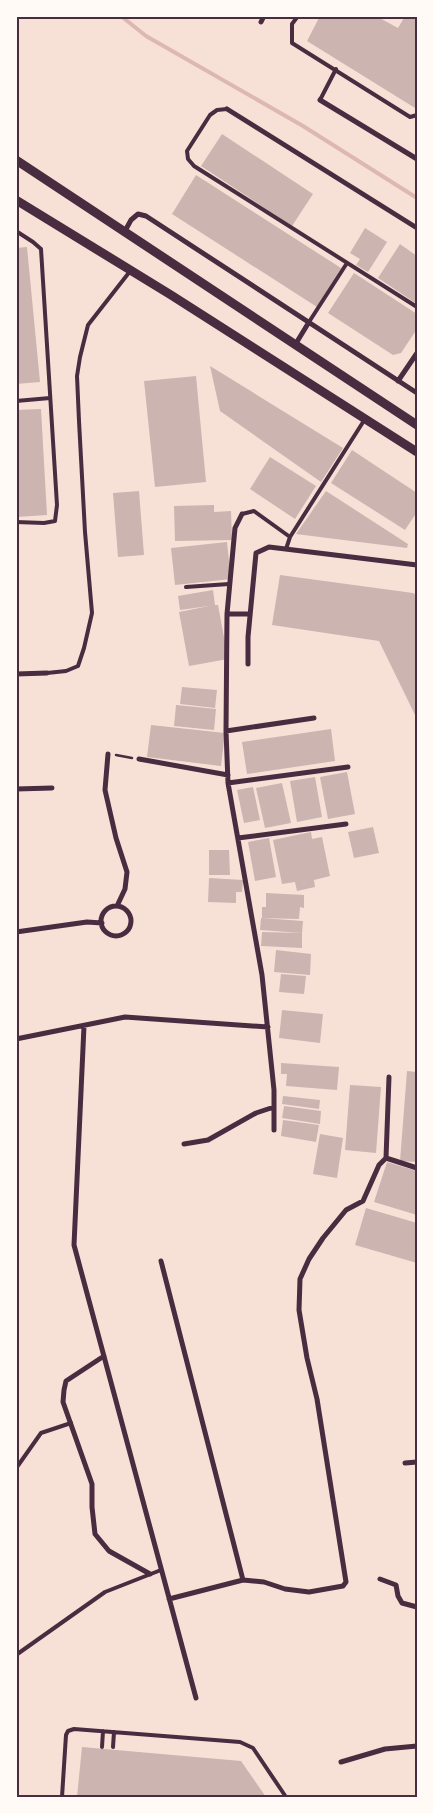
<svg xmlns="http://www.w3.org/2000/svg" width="433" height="1813" font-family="'Work Sans',sans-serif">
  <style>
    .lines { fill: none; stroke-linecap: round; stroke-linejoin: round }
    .stream { stroke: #dcb8b0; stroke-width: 4 }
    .building { fill: #ccb4b1 }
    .path { stroke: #4a2c40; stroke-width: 2.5 }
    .service { stroke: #4a2c40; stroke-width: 4 }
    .minor { stroke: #4a2c40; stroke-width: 5 }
    .tertiary { stroke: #4a2c40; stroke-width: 9 }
    .neatline { fill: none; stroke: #4a2c40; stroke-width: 2 }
  </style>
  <rect width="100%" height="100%" fill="#f7e1d7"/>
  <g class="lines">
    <!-- stream -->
    <path class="stream" d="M121 16 146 36 303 126 417 198"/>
  </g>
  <!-- building -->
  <path class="building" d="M320 16H376L398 28 405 16H417V105L415 108 307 41Z
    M222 134 313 194 292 226 201 166Z
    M196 175 341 268 317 307 172 214Z
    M365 228 387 242 368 272 356 265 360 259 350 253Z
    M400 244 417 256V304L378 278Z
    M27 247 40 382 16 384V248Z
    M354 273 417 314V329L401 353 393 355 328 313Z
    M210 366 343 448 321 482 220 411Z
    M196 376 206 482 155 487 144 381Z
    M41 409 47 515 16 517V410Z
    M352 450 417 493V512L405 530 331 483Z
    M270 457 316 486 295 519 250 489Z
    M139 491 144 555 118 557 113 493Z
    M326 491 408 544 407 548 296 534Z
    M214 505V512L231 511 232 540 175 541 174 506Z
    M227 542 231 579 175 585 171 548Z
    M280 575 413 593 417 595V719L379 641 272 625Z
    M213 590 215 605H218L228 659 189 666 179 612 209 606 180 610 178 596Z
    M182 687 217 690 215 708 180 704Z
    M176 705 216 709 214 730 174 726Z
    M151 725 225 733 221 766 147 757Z
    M331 729 335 761 247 774 242 742Z
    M347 772 355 814 328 819 320 777Z
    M315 777 322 817 297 822 290 781Z
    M282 783 291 823 265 828 256 788Z
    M253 787 260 820 244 823 237 790Z
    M373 827 379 853 354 858 348 832Z
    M311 832 312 839 322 837 330 876 314 880 315 887 297 891 295 882 282 884 273 840Z
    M269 838 276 877 255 881 248 842Z
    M209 850H229L230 875H209Z
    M209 878 243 880 242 892H236V903L208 902Z
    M266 893 304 895V908L300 907 299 919 262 918V907H266Z
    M261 918 303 921 302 933 260 930Z
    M262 932 302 933V948L261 946Z
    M276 950 311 954 310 975 274 972Z
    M281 974 306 976 304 994 279 992Z
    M282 1010 323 1014 320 1043 279 1038Z
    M281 1063 339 1067 337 1090 286 1086 287 1074H281Z
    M407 1071 417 1072V1162L400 1161Z
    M350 1085 381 1087 376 1153 345 1150Z
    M283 1096 320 1100 319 1109 282 1104Z
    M284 1106 321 1111 320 1124 282 1118Z
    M283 1120 319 1125 316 1142 281 1136Z
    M320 1134 343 1138 337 1178 313 1174Z
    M387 1162 417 1171V1215L374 1202Z
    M366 1208 417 1223V1263L355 1245Z
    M82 1747 241 1761 266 1797H77Z"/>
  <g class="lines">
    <!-- path -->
    <path class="path" d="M116 755 132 758"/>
    <!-- service -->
    <path class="service" d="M298 16 292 24V43L410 117 417 115
      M320 100 336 69
      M227 109 217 110 210 115 187 151 188 159 194 166 417 307
      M16 231 33 242 41 249 57 505 55 521 44 523 16 522
      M309 322 347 263
      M16 401 50 398
      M242 514 254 511 290 537
      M286 549 290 537 365 419
      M186 587 229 584
      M47 673 66 671 78 666 84 648 92 613 85 532 79 421 77 376 80 357 88 325 131 270
      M17 1467 41 1433 71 1423
      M16 1655 105 1592 161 1570
      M102 1747 103 1731
      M113 1747 114 1732
      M62 1797 66 1735 68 1731 74 1729 240 1742 253 1748 286 1797"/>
    <!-- minor -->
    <path class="minor" d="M261 22 264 16
      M320 100 417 159
      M227 109 417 228
      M125 231 131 220 138 214 146 216 417 393
      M295 345 309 322
      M398 381 417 353
      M242 514 235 528 227 614 226 731 228 783 262 975 274 1090V1130
      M227 614H250
      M248 664V637L256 553 269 547 417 565
      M16 674 47 673
      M226 731 314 718
      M108 754 105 790 116 838 127 872 125 889 117 906
      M139 759 228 775
      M228 783 348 767
      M16 789 52 788
      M238 838 346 824
      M101 921a15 15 0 1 1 30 0a15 15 0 1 1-30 0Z
      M16 932 87 922 102 923
      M84 1026 74 1245 196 1698
      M16 1039 125 1017 268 1027
      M184 1144 208 1140 256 1113 274 1107
      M386 1158 417 1168
      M161 1261 243 1580
      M104 1356 66 1381 64 1390 63 1402 92 1484V1507L95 1534 109 1551 150 1574
      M405 1463 417 1462
      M380 1579 396 1585 398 1596 402 1603 417 1607
      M169 1599 243 1580 264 1582 285 1589 309 1592 343 1586 346 1582 317 1399 307 1358 299 1310 300 1279 309 1259 323 1238 346 1210 363 1201 379 1165 386 1158 389 1077
      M341 1762 385 1749 417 1746"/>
    <!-- tertiary -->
    <path class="tertiary" d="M16 160 417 425
      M16 200 171 295 417 452"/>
  </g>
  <!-- border -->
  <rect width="433" height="1813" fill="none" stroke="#fffaf5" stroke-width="35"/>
  <rect x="18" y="18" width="398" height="1778" class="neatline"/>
</svg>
